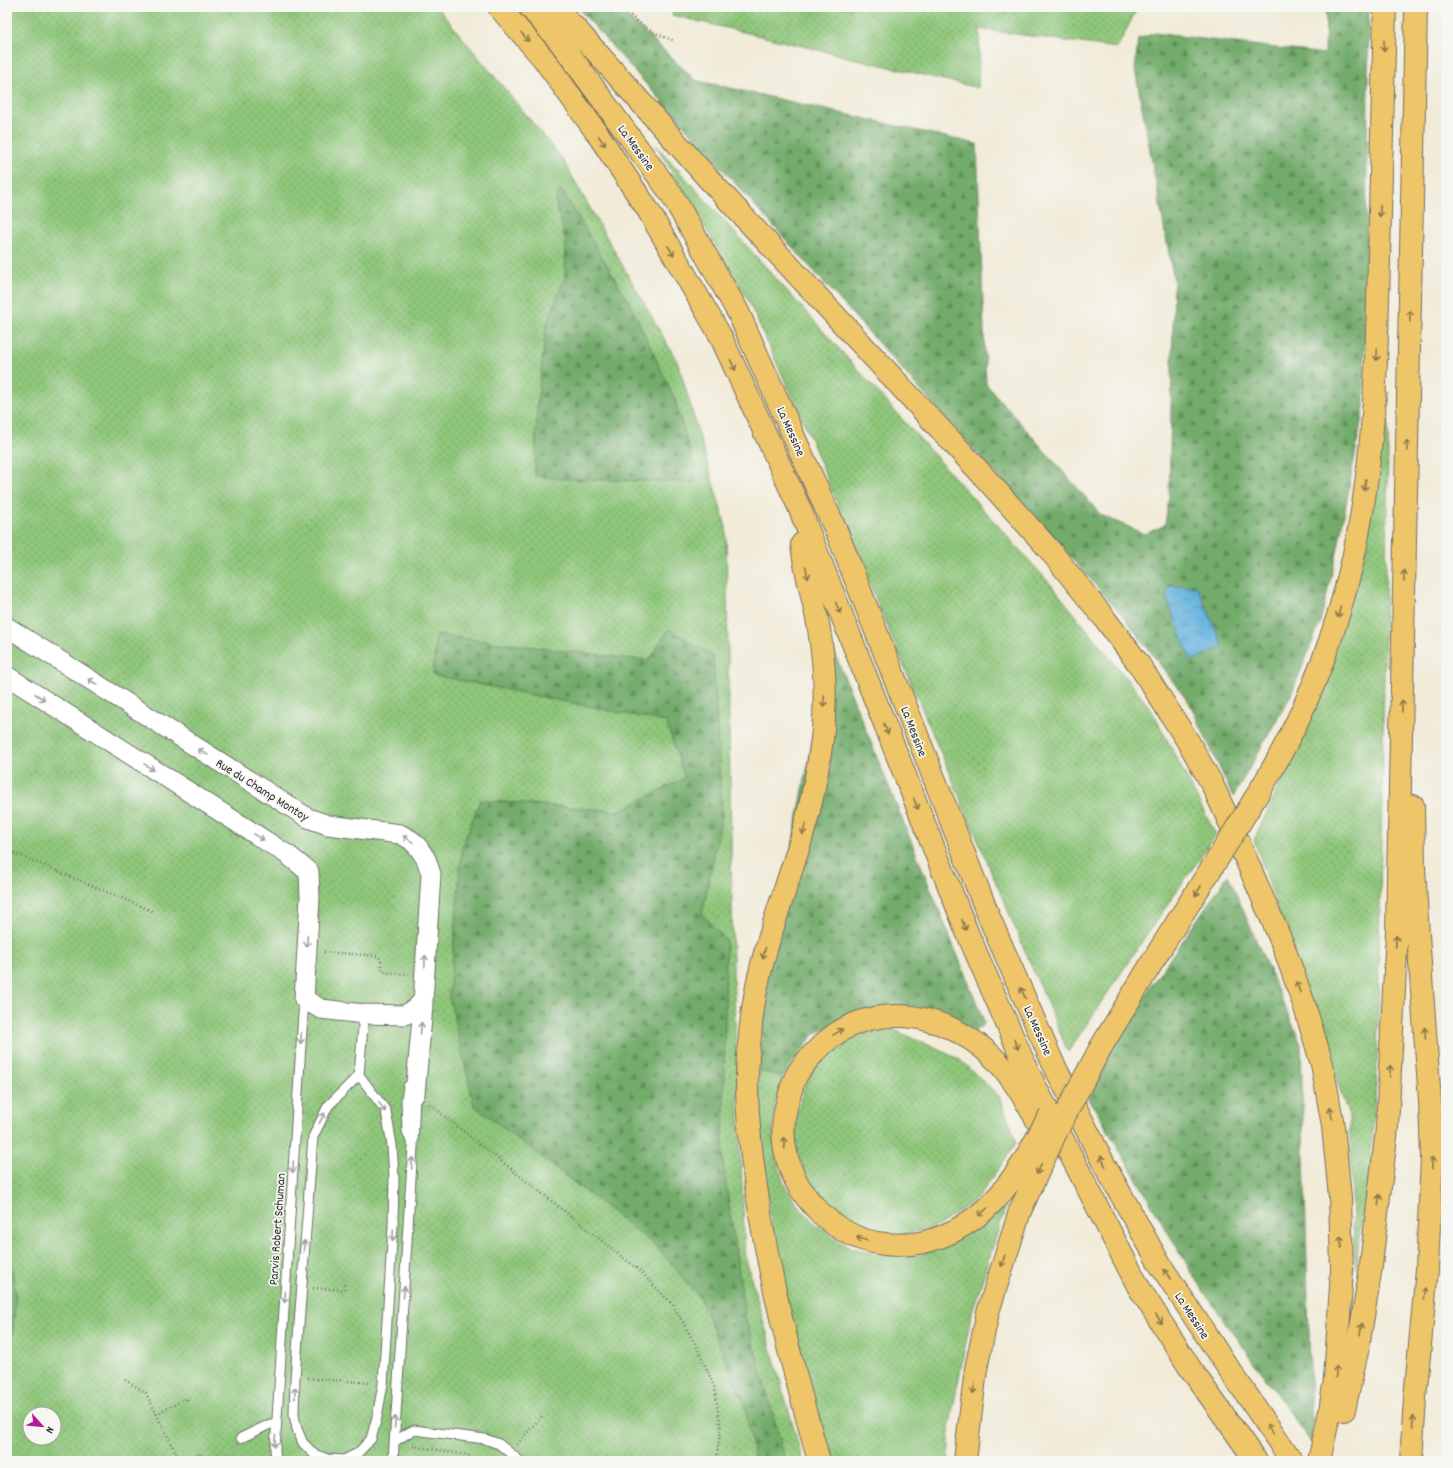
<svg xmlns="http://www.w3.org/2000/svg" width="1453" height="1468" font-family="Dekko,sans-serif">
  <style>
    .grass { fill: url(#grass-dots); stroke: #5c7852; fill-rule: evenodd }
    .forest { fill: url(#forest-firs); stroke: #4e6b4a }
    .water { fill: url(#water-ripples); stroke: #476e84 }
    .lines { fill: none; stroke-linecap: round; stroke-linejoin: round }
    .service-casing { stroke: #706e68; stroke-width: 11 }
    .minor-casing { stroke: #706e68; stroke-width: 21 }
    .motorway-casing { stroke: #706e68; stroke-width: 24 }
    .path { stroke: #706e68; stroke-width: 2.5; stroke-dasharray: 1 3; stroke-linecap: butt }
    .service { stroke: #fff; stroke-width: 9 }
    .minor { stroke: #fff; stroke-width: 19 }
    .motorway { stroke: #eec569; stroke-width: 22 }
    .motorway-bridge-casing { stroke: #706e68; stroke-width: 24; stroke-linecap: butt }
    .motorway-bridge { stroke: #eec569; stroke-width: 22 }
    .oneway { stroke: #8c784a }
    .oneway2 { stroke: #a0a0a0 }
    .labels { text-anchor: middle; stroke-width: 3.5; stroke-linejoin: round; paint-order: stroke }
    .street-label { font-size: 13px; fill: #2b2b2b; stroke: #f6f6f2 }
  </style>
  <defs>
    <pattern id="grass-dots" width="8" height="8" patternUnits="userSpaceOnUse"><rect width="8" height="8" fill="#8ec67a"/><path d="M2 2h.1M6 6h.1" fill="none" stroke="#74a164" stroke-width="1.8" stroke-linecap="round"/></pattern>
    <pattern id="forest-firs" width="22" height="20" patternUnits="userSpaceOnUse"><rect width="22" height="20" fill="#72ab6a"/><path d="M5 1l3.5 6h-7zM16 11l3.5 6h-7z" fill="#5e8b57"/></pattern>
    <pattern id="water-ripples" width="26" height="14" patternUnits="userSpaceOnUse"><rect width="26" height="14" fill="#63b2de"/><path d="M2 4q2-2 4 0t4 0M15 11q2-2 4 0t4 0" fill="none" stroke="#5291b4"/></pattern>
  </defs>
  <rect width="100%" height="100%" fill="#f6f6f2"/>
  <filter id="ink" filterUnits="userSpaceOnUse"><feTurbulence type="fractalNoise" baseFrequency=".025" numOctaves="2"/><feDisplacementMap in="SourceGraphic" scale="8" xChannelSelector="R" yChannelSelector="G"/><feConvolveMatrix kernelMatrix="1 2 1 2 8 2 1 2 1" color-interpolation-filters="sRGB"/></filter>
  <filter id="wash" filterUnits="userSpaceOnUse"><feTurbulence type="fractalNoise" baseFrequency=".012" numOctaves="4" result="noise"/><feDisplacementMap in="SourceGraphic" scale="16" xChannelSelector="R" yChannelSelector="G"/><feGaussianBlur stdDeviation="0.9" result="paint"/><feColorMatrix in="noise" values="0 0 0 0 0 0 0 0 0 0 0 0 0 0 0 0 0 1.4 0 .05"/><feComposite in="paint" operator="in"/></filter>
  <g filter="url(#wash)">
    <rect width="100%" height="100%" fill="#f1ebd8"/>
    <!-- grass -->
    <path class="grass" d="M7 7H437L561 157 678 363 726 527 733 971 745 1256 803 1461H7ZM30 1414H54V1438H30Z
      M674 7H1138L1117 48 980 29 978 88 672 15Z
      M656 145 1052 586 1151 709 1216 835 1147 934 1068 1052 889 631 806 427 747 298Z
      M1389 392 1377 1073 1369 1174 1355 1269 1349 1116 1254 840 1269 808 1328 674 1362 561Z
      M895 1030 959 1059 999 1096 1017 1142 978 1198 938 1226 902 1235 862 1230 835 1213 812 1188 797 1153 795 1122 803 1090 816 1064 843 1043 865 1032Z
      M758 1070 783 1077 775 1103 773 1130 776 1155 783 1182 799 1207 817 1225 846 1246 879 1255H919L943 1247 1002 1202 1006 1205 971 1316 949 1429V1461H830L804 1377 773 1238 765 1177 760 1117Z"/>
    <!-- forest -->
    <path class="forest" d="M577 7H618L695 80 977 144 986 384 1101 515 1145 534 1165 525 1169 496 1174 281 1135 69 1138 39 1155 33 1325 54 1326 7H1369L1364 406 1338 548 1320 623 1291 695 1233 797 1190 704 1123 616Z
      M561 189 631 305 675 400 694 466V482L560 479 535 476 537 406 546 328 565 275 566 242 555 201Z
      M669 629 713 656 722 816 702 914 726 940 723 1163 745 1315 786 1461H755L745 1407 700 1298 656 1246 474 1105 449 996 462 847 480 800 619 811 685 778 666 722 433 675 436 635 649 661Z
      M831 644 985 1023 973 1033 883 1008 844 1017 812 1036 783 1077 758 1070 768 972Z
      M1228 875 1301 1044 1312 1444 1199 1285 1087 1095 1128 1019Z
      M7 1234 16 1297 7 1396Z"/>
    <!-- water -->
    <path class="water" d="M1170 586 1197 587 1223 646 1191 661 1166 596Z"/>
  </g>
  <g filter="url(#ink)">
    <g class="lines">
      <defs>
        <path id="service" d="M359 1075 386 1111 392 1145 394 1178 393 1226 383 1384 377 1417 371 1439 358 1453 344 1460 327 1459 314 1454 303 1443 297 1429 294 1415 295 1378 313 1137 328 1106 359 1075 364 1014
          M408 1086 406 1100 407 1131 412 1144
          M241 1438 270 1424H276
          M394 1442 408 1433 414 1430 485 1439 499 1444 520 1461
          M195 1461 199 1459
          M276 1461 275 1449 304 999
          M393 1461 413 1147 415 1094"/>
        <path id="minor" d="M7 627 308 818 328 825 400 834 411 840 418 847 426 859 431 874 422 1018 415 1094
          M7 676 288 855 309 872 310 898 304 999 321 1009 364 1014 405 1015 415 1009 423 1000"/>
        <path id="motorway" d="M499 7 543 58 597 133 648 210 720 335 799 507 967 932 1028 1072 1138 1286 1190 1368 1256 1461
          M530 7 561 43 672 195 738 312 838 535 989 917 1052 1061 1104 1164 1159 1263 1216 1350 1292 1461
          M555 7 577 30 705 175 980 472 1048 548 1105 619 1138 663 1189 743 1212 784 1236 836 1283 945 1304 1004 1322 1064 1333 1126 1340 1197 1342 1270 1335 1379 1330 1411 1319 1461
          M802 544C805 575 816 605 820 636 826 674 826 716 820 753 816 781 810 809 802 836 782 904 755 964 750 1036 748 1051 747 1067 747 1083 747 1122 752 1161 758 1200 771 1289 795 1375 819 1461
          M1254 800C1299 728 1333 646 1352 563 1375 463 1377 359 1379 257 1381 174 1383 90 1385 7
          M1101 1047 1162 946 1218 858
          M1009 1183C980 1222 935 1250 885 1244 856 1241 832 1227 813 1205 788 1178 777 1139 787 1103 790 1094 792 1084 796 1076 801 1067 808 1059 815 1052 864 998 942 1009 992 1056 1014 1077 1029 1107 1044 1133
          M1344 1410 1358 1347 1370 1273 1387 1128 1397 931 1416 7
          M965 1461 976 1369 988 1312 1020 1211
          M1411 1461 1415 1398 1427 1269 1432 1157 1430 1101 1418 935 1414 868 1413 806"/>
      </defs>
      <!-- service casing -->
      <use href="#service" class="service-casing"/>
      <!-- minor casing -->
      <use href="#minor" class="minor-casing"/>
      <!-- motorway casing -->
      <use href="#motorway" class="motorway-casing"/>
      <!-- path -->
      <path class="path" d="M622 7C639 24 652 33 675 41
        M7 850 152 911
        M324 952 378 956 381 960 382 969 387 973 409 974
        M429 1104 640 1271 673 1305 697 1347 714 1386 721 1428 716 1461
        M313 1288 344 1290 345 1283
        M308 1378 371 1383
        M125 1380 146 1393 180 1461
        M156 1414 187 1398 188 1400
        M517 1444 542 1416
        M413 1446 468 1455 473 1461
        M488 1461 494 1455"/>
      <!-- service -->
      <use href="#service" class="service"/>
      <!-- minor -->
      <use href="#minor" class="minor"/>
      <!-- motorway -->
      <use href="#motorway" class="motorway"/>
      <defs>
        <path id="motorway-bridge" d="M1218 858 1254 800
          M1009 1183 1023 1163 1050 1115
          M1020 1211 1058 1128 1101 1047"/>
      </defs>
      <!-- motorway-bridge casing -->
      <use href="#motorway-bridge" class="motorway-bridge-casing"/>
      <!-- motorway-bridge -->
      <use href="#motorway-bridge" class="motorway-bridge"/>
    </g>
    <!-- one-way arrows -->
    <defs><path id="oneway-shaft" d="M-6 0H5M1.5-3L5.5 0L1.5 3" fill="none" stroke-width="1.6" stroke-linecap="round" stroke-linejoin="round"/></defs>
    <g class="oneway">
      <use href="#oneway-shaft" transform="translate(525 37) rotate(49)"/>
      <use href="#oneway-shaft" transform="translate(1384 46) rotate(91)"/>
      <use href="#oneway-shaft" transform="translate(602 141) rotate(56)"/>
      <use href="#oneway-shaft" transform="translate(1380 211) rotate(91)"/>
      <use href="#oneway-shaft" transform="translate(671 251) rotate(60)"/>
      <use href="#oneway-shaft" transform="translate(1410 316) rotate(-89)"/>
      <use href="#oneway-shaft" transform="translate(1377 355) rotate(93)"/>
      <use href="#oneway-shaft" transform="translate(733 365) rotate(65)"/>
      <use href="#oneway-shaft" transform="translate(1407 446) rotate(-89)"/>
      <use href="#oneway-shaft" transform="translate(1365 485) rotate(98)"/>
      <use href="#oneway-shaft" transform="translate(807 573) rotate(77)"/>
      <use href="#oneway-shaft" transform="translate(1404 576) rotate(-89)"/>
      <use href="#oneway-shaft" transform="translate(838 608) rotate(68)"/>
      <use href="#oneway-shaft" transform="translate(1339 612) rotate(106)"/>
      <use href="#oneway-shaft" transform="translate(824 701) rotate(91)"/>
      <use href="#oneway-shaft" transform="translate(1402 706) rotate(-89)"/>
      <use href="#oneway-shaft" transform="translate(886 729) rotate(68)"/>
      <use href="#oneway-shaft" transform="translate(916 804) rotate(68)"/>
      <use href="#oneway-shaft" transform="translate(804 829) rotate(104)"/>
      <use href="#oneway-shaft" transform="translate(1198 891) rotate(122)"/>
      <use href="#oneway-shaft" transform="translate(964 925) rotate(68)"/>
      <use href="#oneway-shaft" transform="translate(1396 941) rotate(-87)"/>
      <use href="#oneway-shaft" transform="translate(764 953) rotate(105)"/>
      <use href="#oneway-shaft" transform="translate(1298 987) rotate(-110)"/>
      <use href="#oneway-shaft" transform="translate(1023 993) rotate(-114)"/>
      <use href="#oneway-shaft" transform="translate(838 1032) rotate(-32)"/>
      <use href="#oneway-shaft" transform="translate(1425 1033) rotate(-94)"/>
      <use href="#oneway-shaft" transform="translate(1016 1044) rotate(66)"/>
      <use href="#oneway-shaft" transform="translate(1390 1071) rotate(-87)"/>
      <use href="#oneway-shaft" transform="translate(1331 1113) rotate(-100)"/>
      <use href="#oneway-shaft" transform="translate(784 1143) rotate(-98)"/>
      <use href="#oneway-shaft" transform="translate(1103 1161) rotate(-117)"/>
      <use href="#oneway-shaft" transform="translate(1432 1163) rotate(-89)"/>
      <use href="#oneway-shaft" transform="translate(1039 1169) rotate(115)"/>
      <use href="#oneway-shaft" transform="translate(1379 1200) rotate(-83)"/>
      <use href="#oneway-shaft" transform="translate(983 1212) rotate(138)"/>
      <use href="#oneway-shaft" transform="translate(862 1239) rotate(-163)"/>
      <use href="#oneway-shaft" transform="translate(1341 1242) rotate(-91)"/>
      <use href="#oneway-shaft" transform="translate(1003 1261) rotate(108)"/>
      <use href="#oneway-shaft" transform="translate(1167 1274) rotate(-123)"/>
      <use href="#oneway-shaft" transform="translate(1425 1293) rotate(-84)"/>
      <use href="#oneway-shaft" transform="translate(1159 1319) rotate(57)"/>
      <use href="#oneway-shaft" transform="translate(1361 1329) rotate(-81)"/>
      <use href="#oneway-shaft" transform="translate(1336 1372) rotate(-86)"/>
      <use href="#oneway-shaft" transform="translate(974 1388) rotate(98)"/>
      <use href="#oneway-shaft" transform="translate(1413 1422) rotate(-86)"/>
      <use href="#oneway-shaft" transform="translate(1270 1429) rotate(-125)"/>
    </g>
    <g class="oneway2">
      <use href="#oneway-shaft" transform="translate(93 682) rotate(-147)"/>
      <use href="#oneway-shaft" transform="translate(40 697) rotate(33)"/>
      <use href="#oneway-shaft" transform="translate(203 752) rotate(-148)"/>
      <use href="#oneway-shaft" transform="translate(149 767) rotate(32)"/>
      <use href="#oneway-shaft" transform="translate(259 837) rotate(32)"/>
      <use href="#oneway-shaft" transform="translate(408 839) rotate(-146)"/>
      <use href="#oneway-shaft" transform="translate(307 941) rotate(94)"/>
      <use href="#oneway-shaft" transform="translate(425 961) rotate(-87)"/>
      <use href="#oneway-shaft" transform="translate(421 1028) rotate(-84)"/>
      <use href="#oneway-shaft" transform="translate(301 1038) rotate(94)"/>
      <use href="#oneway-shaft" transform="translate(382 1107) rotate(54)"/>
      <use href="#oneway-shaft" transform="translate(322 1118) rotate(-63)"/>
      <use href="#oneway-shaft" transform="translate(412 1163) rotate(-86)"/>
      <use href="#oneway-shaft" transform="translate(293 1167) rotate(94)"/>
      <use href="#oneway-shaft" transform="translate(393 1235) rotate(94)"/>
      <use href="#oneway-shaft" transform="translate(304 1246) rotate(-86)"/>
      <use href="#oneway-shaft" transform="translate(404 1292) rotate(-86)"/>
      <use href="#oneway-shaft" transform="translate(285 1297) rotate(94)"/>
      <use href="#oneway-shaft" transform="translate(295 1393) rotate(-88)"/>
      <use href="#oneway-shaft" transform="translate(395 1422) rotate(-86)"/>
      <use href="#oneway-shaft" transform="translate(275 1441) rotate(94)"/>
    </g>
  </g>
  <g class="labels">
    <!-- street labels -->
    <g class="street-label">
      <text transform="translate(637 147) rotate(54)" y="5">La Messine</text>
      <text transform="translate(792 431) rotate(66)" y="5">La Messine</text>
      <text transform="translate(915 731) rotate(69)" y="5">La Messine</text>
      <text transform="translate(263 789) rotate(32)" y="5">Rue du Champ Montoy</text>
      <text transform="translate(1039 1030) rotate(66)" y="5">La Messine</text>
      <text transform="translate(276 1229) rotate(-86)" y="5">Parvis Robert Schuman</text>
      <text transform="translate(1193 1315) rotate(57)" y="5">La Messine</text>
    </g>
  </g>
  <!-- margin -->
  <rect width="1453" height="1468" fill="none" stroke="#f6f6f2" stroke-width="24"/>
  <!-- north arrow -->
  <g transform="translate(42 1426) rotate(117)"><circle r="19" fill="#f6f6f2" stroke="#a5a5a2"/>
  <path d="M0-3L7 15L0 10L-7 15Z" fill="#b5179e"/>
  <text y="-6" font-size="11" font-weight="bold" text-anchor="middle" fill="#2b2b2b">N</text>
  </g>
</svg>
